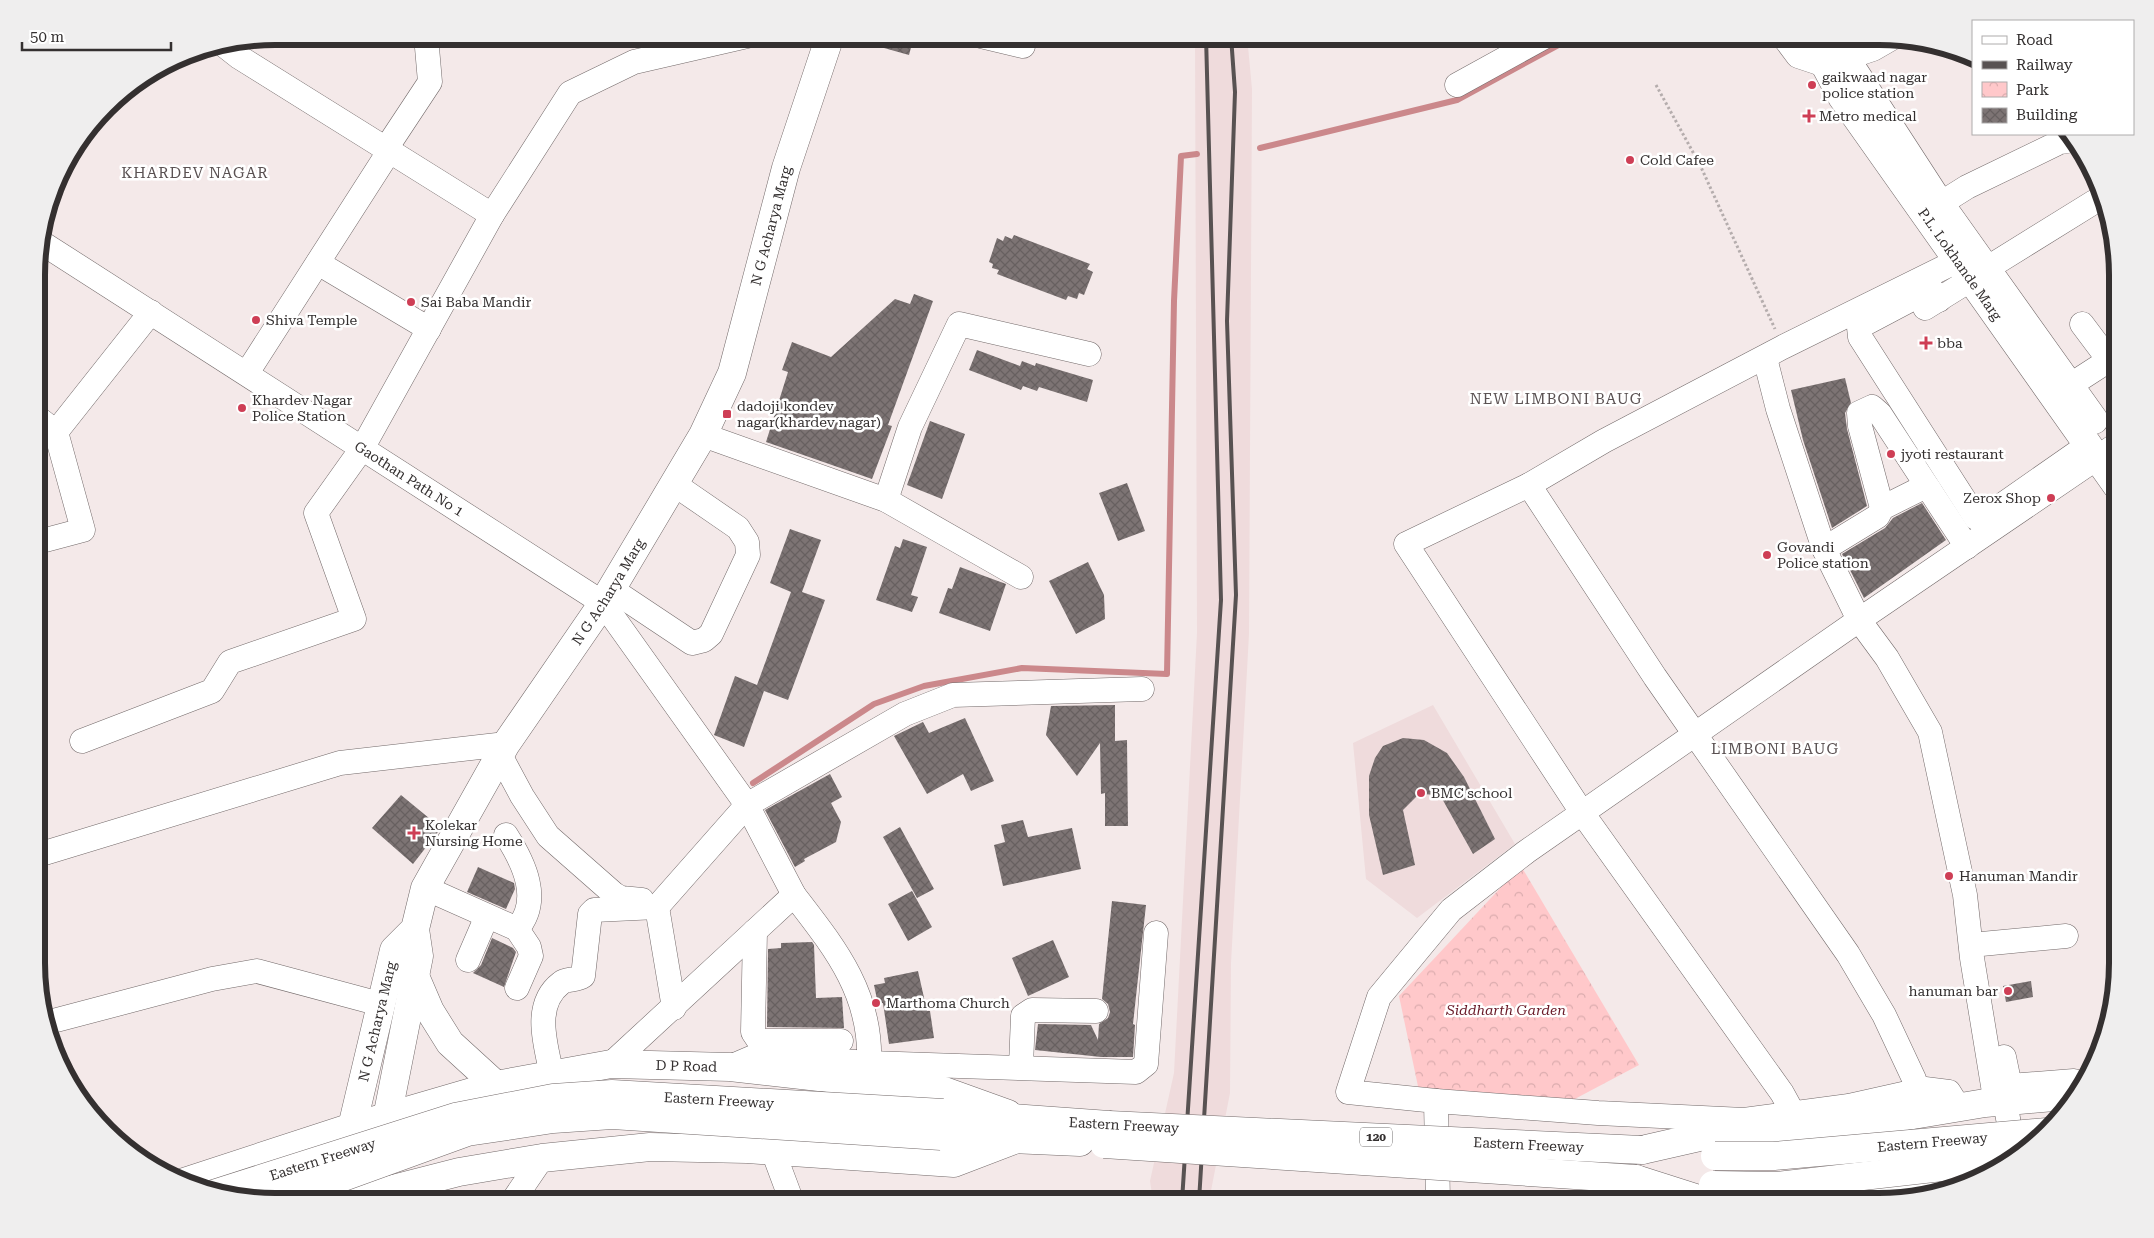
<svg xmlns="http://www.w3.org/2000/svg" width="2154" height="1238" font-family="'Roboto Serif',serif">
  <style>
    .built { fill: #efdbdc }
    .park { fill: url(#park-crowns) }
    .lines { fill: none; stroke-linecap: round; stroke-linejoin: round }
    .stream { stroke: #cb888b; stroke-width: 6 }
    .building { fill: url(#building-cross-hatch) }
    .minor-casing { stroke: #726969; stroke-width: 25 }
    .major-casing { stroke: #726969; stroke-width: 29 }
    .highway-casing { stroke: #726969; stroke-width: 29 }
    .path { stroke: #b5adad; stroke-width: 3; stroke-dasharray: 2.5 2.5; stroke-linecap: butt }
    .minor { stroke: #fff; stroke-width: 24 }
    .major { stroke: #fff; stroke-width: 28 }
    .highway { stroke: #fff; stroke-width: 28 }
    .rail { stroke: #585252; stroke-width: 4 }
    .highway-bridge-casing { stroke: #726969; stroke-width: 29; stroke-linecap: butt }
    .highway-bridge { stroke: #fff; stroke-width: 28 }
    .poi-dot { fill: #ce3e55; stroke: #fff; stroke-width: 2 }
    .labels { text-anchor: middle; stroke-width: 5; stroke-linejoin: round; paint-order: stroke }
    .shield { fill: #fff; stroke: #716e6e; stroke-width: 1 }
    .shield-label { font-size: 12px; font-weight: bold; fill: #343030 }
    .poi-label { font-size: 14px; fill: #343030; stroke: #fff; text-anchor: start }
    .street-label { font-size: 14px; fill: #343030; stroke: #fff }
    .park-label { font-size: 14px; font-style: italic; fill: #681826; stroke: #fff }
    .neighbourhood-label { font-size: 15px; letter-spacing: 1px; fill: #5a5152; stroke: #fff }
    .rim { fill: none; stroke: #343030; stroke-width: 6 }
  </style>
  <defs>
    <pattern id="park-crowns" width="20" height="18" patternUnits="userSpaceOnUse" patternTransform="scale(1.25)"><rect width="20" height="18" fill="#ffc8ca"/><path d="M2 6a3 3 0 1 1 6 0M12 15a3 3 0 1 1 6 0" fill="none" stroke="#dbacae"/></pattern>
    <pattern id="building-cross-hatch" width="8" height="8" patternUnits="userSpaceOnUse" patternTransform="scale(1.25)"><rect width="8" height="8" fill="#7d7474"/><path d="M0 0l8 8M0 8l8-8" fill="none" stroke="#676060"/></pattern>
  </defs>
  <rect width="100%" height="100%" fill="#f4e9e9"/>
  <!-- built -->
  <path class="built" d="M1195 36H1247L1252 89 1249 634 1231 963 1230 1093 1209 1201H1153L1150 1181 1174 1073 1197 633Z
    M1433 705 1515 844 1417 918 1366 879 1353 743Z
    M1470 1191V1201H1411L1410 1192Z"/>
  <!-- park -->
  <path class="park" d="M1521 866 1639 1065 1571 1101 1419 1091 1399 996Z"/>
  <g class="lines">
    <!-- stream -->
    <path class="stream" d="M1260 148 1457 100 1575 36
      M753 783 874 704 924 686 1022 668 1167 674 1174 301 1181 156 1197 154"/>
  </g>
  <!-- building -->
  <path class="building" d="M860 36H914L909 55 859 41Z
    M1014 235 1090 264 1087 269 1093 272 1084 295 1079 293 1077 299 1068 296 1066 300 997 274 999 270 992 268 993 264 989 262 997 238 1003 241 1005 236 1012 239Z
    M914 294 933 301 888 425 892 426 872 479 766 442 788 372 782 370 792 342 831 357 895 299 910 304Z
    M977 350 1020 366 1022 361 1035 366 1036 363 1093 380 1087 402 1039 387 1037 391 1023 386 1021 390 969 370Z
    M1845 378 1851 403 1845 413 1847 429 1867 506 1832 528 1803 440 1791 390Z
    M930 421 965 434 942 499 907 485Z
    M1127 483 1145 531 1118 541 1099 493Z
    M1922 503 1946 540 1864 598 1842 554 1885 528 1893 518Z
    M790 529 821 540 802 592 825 600 788 700 764 691 744 747 714 735 735 676 757 685 791 592 770 583Z
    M903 539 927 547 911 595 918 597 912 612 876 600 895 546 900 548Z
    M1088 562 1104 595 1105 619 1076 634 1049 581Z
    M960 567 1006 584 990 631 939 613 948 588 952 589Z
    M1115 705V741L1127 740 1128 826H1105V793L1101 794 1100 743 1077 776 1046 735 1051 706Z
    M965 718 994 781 971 791 963 774 927 794 894 736 923 722 929 733Z
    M1403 738 1424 740 1447 753 1464 777 1495 839 1473 854 1440 795 1419 794 1403 810 1415 865 1383 875 1369 815V776L1375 758 1383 746Z
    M830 774 842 797 831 803 841 822 836 842 804 859 805 861 795 867 765 810Z
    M401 795 441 828 413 864 372 828Z
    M1023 820 1028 837 1072 828 1081 869 1003 886 994 845 1005 842 1001 825Z
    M900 827 934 889 917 898 883 837Z
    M478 867 514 883 515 889 506 909 467 892Z
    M912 891 932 927 908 941 888 904Z
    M1112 901 1146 905 1133 1024 1135 1025 1133 1057H1101L1035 1050 1038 1024 1091 1025 1098 1040 1099 1024 1108 1018 1110 1012 1108 1004 1102 999Z
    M492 938 513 948 516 952 504 987 473 973 481 965Z
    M1053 940 1069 977 1028 996 1012 958Z
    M812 942 814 945 816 998 842 997 844 1028 767 1027 768 949 781 948V943Z
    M918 971 927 1011H930L934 1038 889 1044 883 1003 878 1004 874 985 885 983 884 978Z
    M2031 981 2033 997 2006 1002 2003 986Z"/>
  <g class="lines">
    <defs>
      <g id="minor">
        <path d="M981 36 1023 46"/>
        <path d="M1783 36 1798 56 1825 65 1873 49 1892 38"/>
        <path d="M225 46 239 57 492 215"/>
        <path d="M1457 85 1546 36"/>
        <path d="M1940 204 1967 187 2060 142 2074 140"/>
        <path id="s1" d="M39 241 603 603 747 805 794 895 611 1064"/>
        <path d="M318 263 429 329"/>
        <path d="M1986 269 2094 202"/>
        <path d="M1939 300 1933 291 1929 290 1859 327 1860 337 1976 518 1982 519 2088 445"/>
        <path d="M1925 308 1970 280"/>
        <path d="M2082 324 2109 360"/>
        <path d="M1765 358 1778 409 1824 549 1859 620 1887 658 1930 732 1965 895 1972 958 1994 1092 2005 1101 2014 1153"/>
        <path d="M247 373 390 150 391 141 430 82 426 36"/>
        <path d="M2069 386 2117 355"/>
        <path d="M38 418 56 432 83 530 38 542"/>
        <path d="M56 432 151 312"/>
        <path d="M703 435 886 500 1021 577"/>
        <path d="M1529 485 1655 677 1848 954 1884 1015 1914 1079"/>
        <path d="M886 500 910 427 959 324 1089 354"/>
        <path d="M1882 508 1924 487 1929 489 1967 547"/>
        <path d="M1824 549 1878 516 1882 508 1860 426 1859 413 1872 407 1880 414 1929 489"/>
        <path d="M611 589 692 643 704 640 711 634 748 555 747 542 738 528 674 484"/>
        <path d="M82 741 212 691 230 662 354 619 316 513 363 447 492 215 570 93 634 62 747 36"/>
        <path d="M500 755 522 796 548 836 614 894 621 898 642 900"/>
        <path d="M506 835C524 863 542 900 517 929"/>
        <path d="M38 855 340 763 506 744"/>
        <path d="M425 888 517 929 529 947 531 956 517 988"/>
        <path d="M657 907 674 1008"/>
        <path d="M755 931 753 1032 759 1041H841"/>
        <path d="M1971 945 2066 936"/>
        <path d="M468 960 487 916"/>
        <path d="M49 1022 212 979 257 971 380 1004"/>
        <path d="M2004 1057 2010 1086 2074 1081"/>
        <path d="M869 1063 1136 1072 1146 1064 1156 933"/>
        <path d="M1021 1066 1023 1016 1032 1010 1096 1011"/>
        <path d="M730 1067 758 1055 869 1063C872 993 834 947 794 895"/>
        <path d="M552 1075C546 1046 532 1005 561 983 567 978 576 981 583 976L590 914 594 910 657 907 747 805 905 714 953 695 1142 689"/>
        <path d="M1436 1101 1598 1113 1744 1120 1849 1106 1925 1089 1949 1092 1959 1108"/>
        <path d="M1793 1113 1782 1093 1583 814 1406 544 1529 485 1604 441 1783 347 1957 261"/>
        <path d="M773 1151 792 1202"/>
        <path d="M1438 1201 1436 1101 1348 1092 1379 997 1451 910 1526 852 1859 620 2113 447"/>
        <path d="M512 1202 542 1158"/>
      </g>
      <g id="major">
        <path id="s2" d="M1817 36 1825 65 1842 97 2117 486"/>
        <path d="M1835 36 1846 59 1940 204 2094 420"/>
        <path d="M415 976 430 1011 450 1043 496 1085"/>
        <path d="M384 1133 419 956 415 929"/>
        <path id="s3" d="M184 1182 352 1127 496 1085 611 1064 730 1067 944 1091 1008 1114"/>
        <path d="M342 1202 459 1172 542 1158 650 1147 747 1149 954 1163 1019 1138"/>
        <path id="s4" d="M343 1202 352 1127 394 950 415 929 425 888 506 744 603 603 703 435 732 373 786 168 830 36"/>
      </g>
      <path id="highway" d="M943 1113 1109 1125
        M941 1136 1080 1142
        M1642 1150 1708 1135 1823 1130 1985 1103 2076 1095
        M1636 1179 1705 1201 1811 1200 1964 1180"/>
    </defs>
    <!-- minor casing -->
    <use href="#minor" class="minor-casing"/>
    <!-- major casing -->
    <use href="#major" class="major-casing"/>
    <!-- highway casing -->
    <use href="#highway" class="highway-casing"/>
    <!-- path -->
    <path class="path" d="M1656 85 1700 165 1775 329"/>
    <!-- minor -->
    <use href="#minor" class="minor"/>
    <!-- major -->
    <use href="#major" class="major"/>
    <!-- highway -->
    <use href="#highway" class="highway"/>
    <!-- rail -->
    <path class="rail" d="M1182 1201 1221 600 1206 36
      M1199 1201 1236 595 1227 321 1235 92 1231 36"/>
    <defs>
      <g id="highway-bridge">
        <path id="s5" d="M1109 1125 1642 1150"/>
        <path d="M1104 1144 1636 1179"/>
        <path id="s6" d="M1715 1156H1774L2047 1132"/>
        <path d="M1713 1185 1776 1186 2013 1159"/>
        <path id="s7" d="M213 1194 455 1117 553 1098 612 1094 943 1113"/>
        <path d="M274 1202 467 1132 553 1119 612 1115 941 1136"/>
      </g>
    </defs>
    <!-- highway-bridge casing -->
    <use href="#highway-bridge" class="highway-bridge-casing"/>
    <!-- highway-bridge -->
    <use href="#highway-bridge" class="highway-bridge"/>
  </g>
  <!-- markers -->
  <g class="poi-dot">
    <circle cx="1812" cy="85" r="5"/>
    <path d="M1806.5 108.5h5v5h5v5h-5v5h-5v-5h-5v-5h5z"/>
    <circle cx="1630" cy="160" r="5"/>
    <circle cx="411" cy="302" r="5"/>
    <circle cx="256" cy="320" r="5"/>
    <path d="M1923.5 335.5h5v5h5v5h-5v5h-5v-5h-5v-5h5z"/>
    <circle cx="242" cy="408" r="5"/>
    <rect x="722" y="409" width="10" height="10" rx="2.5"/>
    <circle cx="1891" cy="454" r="5"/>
    <circle cx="2051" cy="498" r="5"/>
    <circle cx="1767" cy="555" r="5"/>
    <circle cx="1421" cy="793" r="5"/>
    <path d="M411.5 825.5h5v5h5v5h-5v5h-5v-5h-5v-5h5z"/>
    <circle cx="1949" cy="876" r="5"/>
    <circle cx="2008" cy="991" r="5"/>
    <circle cx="876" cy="1003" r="5"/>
  </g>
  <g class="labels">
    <!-- shield labels -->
    <rect class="shield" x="1360" y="1127.5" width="32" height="19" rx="4"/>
    <g class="shield-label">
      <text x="1376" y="1141">120</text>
    </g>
    <!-- poi labels -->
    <g class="poi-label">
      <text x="1822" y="82">gaikwaad nagar<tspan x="1822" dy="16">police station</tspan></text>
      <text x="1819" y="121">Metro medical</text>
      <text x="1640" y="165">Cold Cafee</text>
      <text x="421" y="307">Sai Baba Mandir</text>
      <text x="266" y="325">Shiva Temple</text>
      <text x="1937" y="348">bba</text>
      <text x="252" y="405">Khardev Nagar<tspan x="252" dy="16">Police Station</tspan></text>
      <text x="737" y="411">dadoji kondev<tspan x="737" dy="16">nagar(khardev nagar)</tspan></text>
      <text x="1901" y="459">jyoti restaurant</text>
      <text x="2041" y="503" text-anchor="end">Zerox Shop</text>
      <text x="1777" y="552">Govandi<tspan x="1777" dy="16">Police station</tspan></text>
      <text x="1431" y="798">BMC school</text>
      <text x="425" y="830">Kolekar<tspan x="425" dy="16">Nursing Home</tspan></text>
      <text x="1959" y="881">Hanuman Mandir</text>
      <text x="1998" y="996" text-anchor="end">hanuman bar</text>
      <text x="886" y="1008">Marthoma Church</text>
    </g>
    <!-- street labels -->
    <g class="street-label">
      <text dy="5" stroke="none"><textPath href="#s4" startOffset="1082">N G Acharya Marg</textPath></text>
      <text dy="5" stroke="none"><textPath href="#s2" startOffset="271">P.L. Lokhande Marg</textPath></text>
      <text dy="5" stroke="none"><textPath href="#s1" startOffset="440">Gaothan Path No 1</textPath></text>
      <text dy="5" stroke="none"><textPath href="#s4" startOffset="678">N G Acharya Marg</textPath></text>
      <text dy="5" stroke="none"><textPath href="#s4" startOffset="184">N G Acharya Marg</textPath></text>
      <text dy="5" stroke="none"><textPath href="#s3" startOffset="519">D P Road</textPath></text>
      <text dy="5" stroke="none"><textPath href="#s7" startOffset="520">Eastern Freeway</textPath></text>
      <text transform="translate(1124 1125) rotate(3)" y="5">Eastern Freeway</text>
      <text dy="5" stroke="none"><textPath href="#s6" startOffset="218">Eastern Freeway</textPath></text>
      <text dy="5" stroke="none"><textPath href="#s5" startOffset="420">Eastern Freeway</textPath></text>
      <text dy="5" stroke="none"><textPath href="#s7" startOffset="115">Eastern Freeway</textPath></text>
    </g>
    <!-- park labels -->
    <g class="park-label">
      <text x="1506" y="1015">Siddharth Garden</text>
    </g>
    <!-- neighbourhood labels -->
    <g class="neighbourhood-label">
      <text x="195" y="178">KHARDEV NAGAR</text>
      <text x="1556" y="404">NEW LIMBONI BAUG</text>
      <text x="1775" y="754">LIMBONI BAUG</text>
    </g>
  </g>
  <!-- crop -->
  <path d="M0 0H2154V1238H0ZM275 45H1879A230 230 0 0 1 2109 275V963A230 230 0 0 1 1879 1193H275A230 230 0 0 1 45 963V275A230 230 0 0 1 275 45Z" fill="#efeeee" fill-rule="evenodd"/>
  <path class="rim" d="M275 45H1879A230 230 0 0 1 2109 275V963A230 230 0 0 1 1879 1193H275A230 230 0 0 1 45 963V275A230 230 0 0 1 275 45Z"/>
  <!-- legend -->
  <rect x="1972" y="20" width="162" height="115" fill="#ffffff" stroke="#aeacac"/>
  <rect x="1982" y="36" width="25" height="8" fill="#ffffff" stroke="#aeacac"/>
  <text x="2016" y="45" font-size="15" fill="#343030">Road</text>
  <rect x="1982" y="61" width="25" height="8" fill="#585252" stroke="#aeacac"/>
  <text x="2016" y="70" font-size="15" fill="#343030">Railway</text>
  <rect x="1982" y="82" width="25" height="15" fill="url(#park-crowns)" stroke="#aeacac"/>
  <text x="2016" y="95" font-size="15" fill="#343030">Park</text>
  <rect x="1982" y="108" width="25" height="15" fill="url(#building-cross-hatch)" stroke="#aeacac"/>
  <text x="2016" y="120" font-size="15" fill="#343030">Building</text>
  <!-- scale -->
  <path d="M22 42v8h149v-8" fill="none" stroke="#343030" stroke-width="2.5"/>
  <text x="30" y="42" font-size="15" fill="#343030" stroke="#ffffff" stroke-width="4" paint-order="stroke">50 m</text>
</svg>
